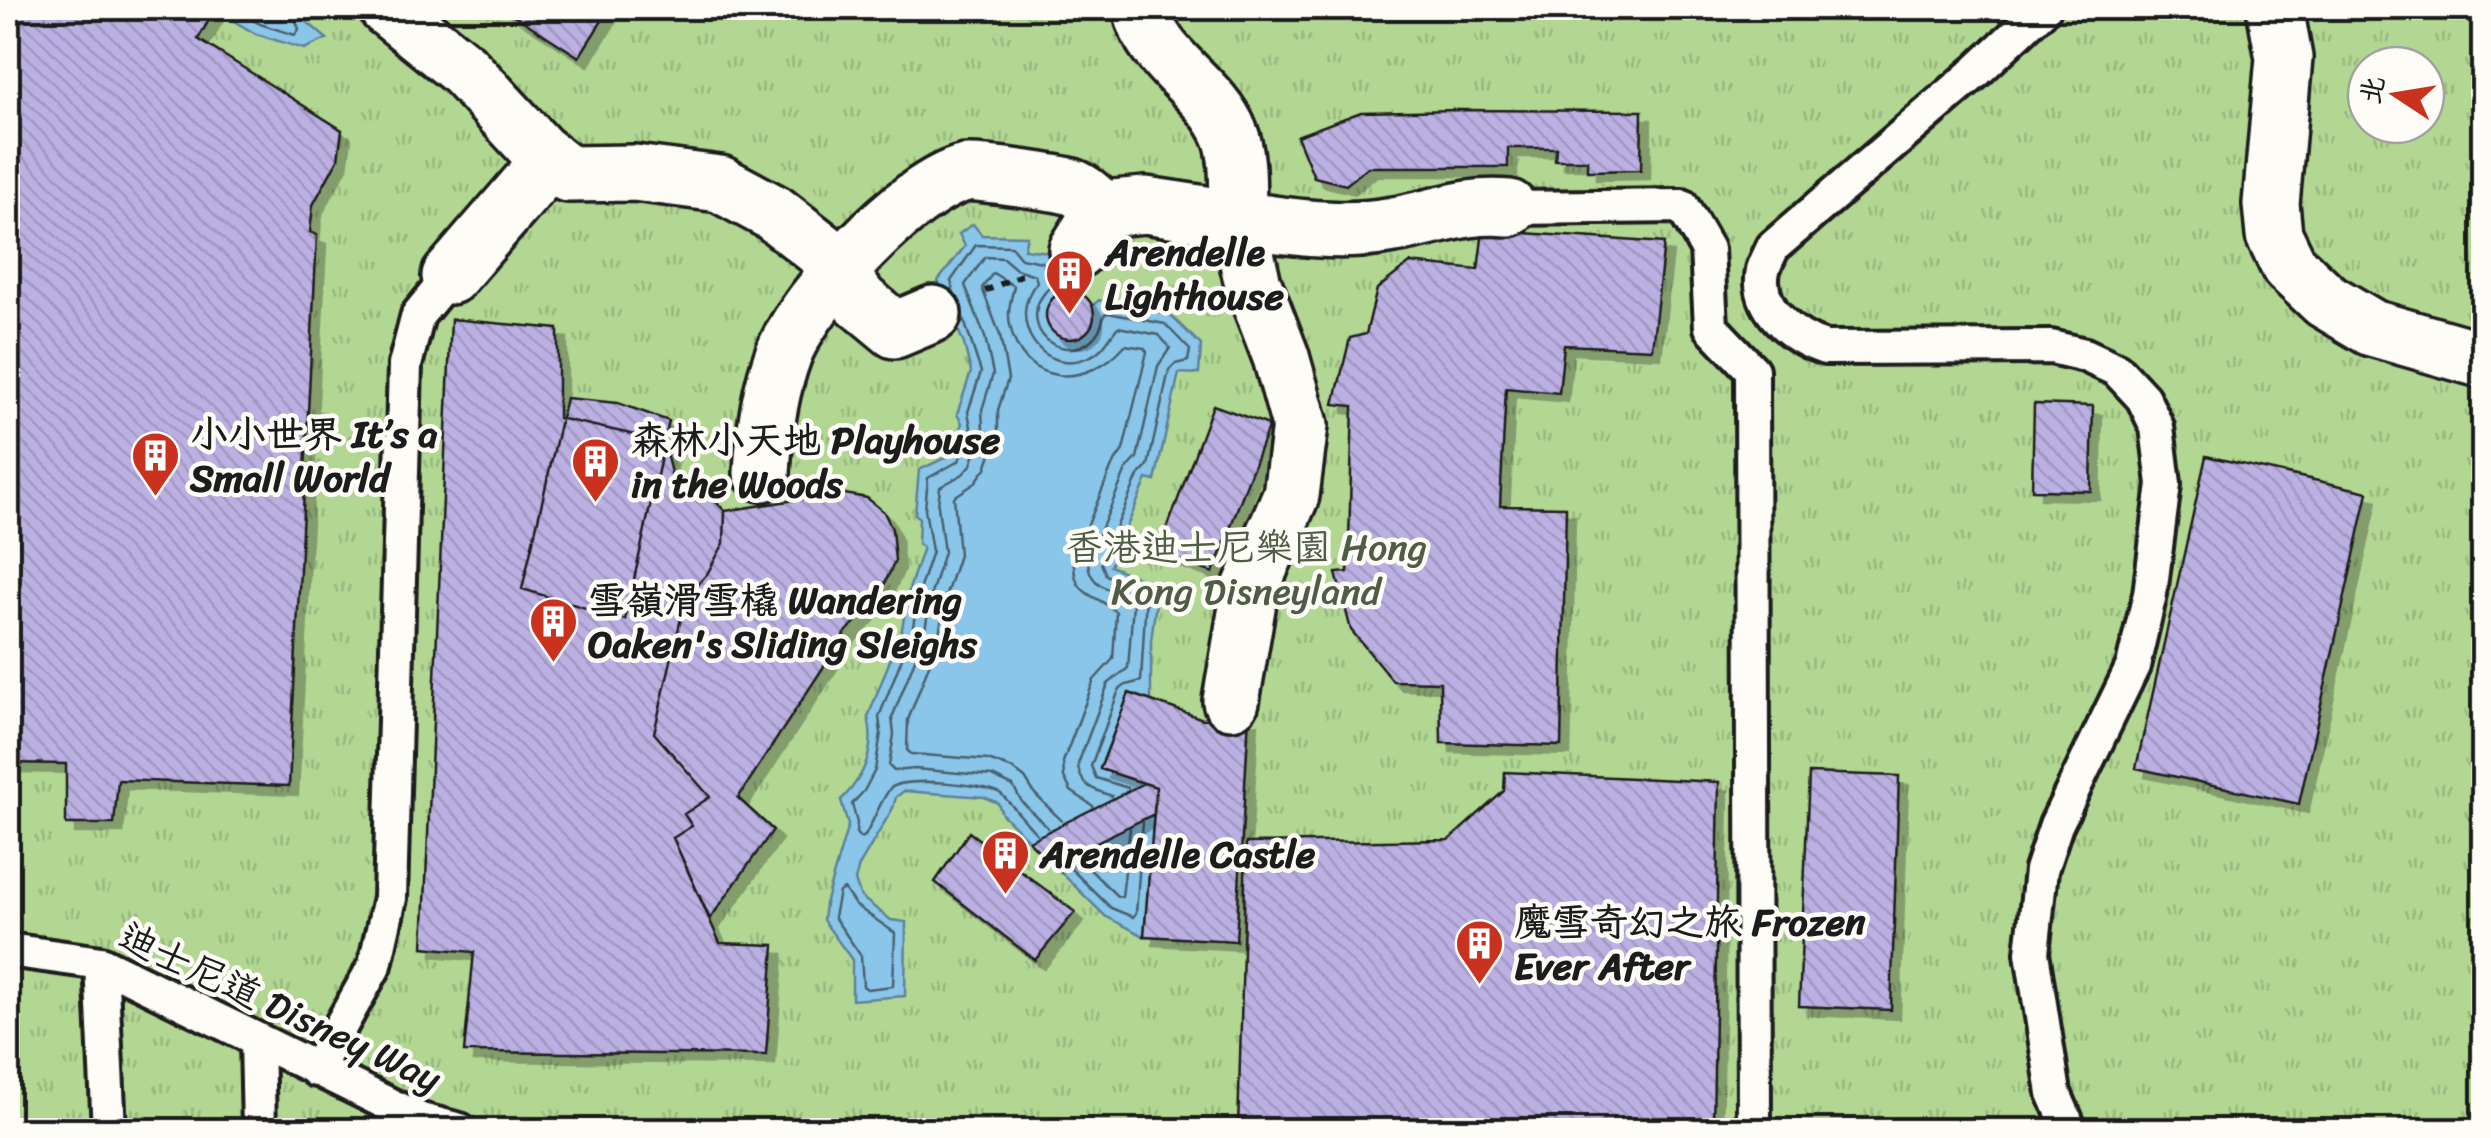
<svg xmlns="http://www.w3.org/2000/svg" width="2491" height="1138" font-family="Sriracha,'LXGW WenKai TC',sans-serif">
  <style>
    .park { fill: url(#park-tufts); stroke: #677a58; stroke-width: 2.5; fill-rule: evenodd }
    .water { fill: #8ac6ea; stroke: #5e8298; stroke-width: 2.5 }
    .lines { fill: none; stroke-linecap: round; stroke-linejoin: round }
    .shore { stroke: #48606e; stroke-width: 2.5 }
    .building { fill: url(#building-back-hatch); stroke: #1c1c1c; stroke-width: 2.5; filter: url(#shadow) }
    .lane-casing { stroke: #1c1c1c; stroke-width: 40 }
    .street-casing { stroke: #1c1c1c; stroke-width: 62 }
    .path { stroke: #1c1c1c; stroke-width: 6; stroke-dasharray: 8 8; stroke-linecap: butt }
    .lane { stroke: #fdfcf7; stroke-width: 32 }
    .street { stroke: #fdfcf7; stroke-width: 55 }
    .labels { text-anchor: middle; stroke-width: 9; stroke-linejoin: round; paint-order: stroke }
    .poi-label { font-size: 38px; font-weight: bold; fill: #1c1c1c; stroke: #fdfcf7; text-anchor: start }
    .park-label { font-size: 38px; fill: #505d46; stroke: #fdfcf7 }
    .street-label { font-size: 38px; fill: #1c1c1c; stroke: #fdfcf7 }
  </style>
  <defs>
    <pattern id="park-tufts" width="24" height="20" patternUnits="userSpaceOnUse" patternTransform="scale(2.5)"><rect width="24" height="20" fill="#b2d793"/><path d="M3 7l-1-3M5 7V3M7 7l1-3M15 17l-1-3M17 17v-4M19 17l1-3" fill="none" stroke="#98b87e"/></pattern>
    <pattern id="building-back-hatch" width="6" height="6" patternUnits="userSpaceOnUse" patternTransform="scale(2.5)"><rect width="6" height="6" fill="#bbb0e2"/><path d="M-1 5l2 2M0 0l6 6M5-1l2 2" fill="none" stroke="#a097c1"/></pattern>
    <filter id="shadow"><feDropShadow dx="9" dy="9" stdDeviation="0" flood-color="#0004"/></filter>
  </defs>
  <rect width="100%" height="100%" fill="#fdfcf7"/>
  <filter id="ink" filterUnits="userSpaceOnUse"><feTurbulence type="fractalNoise" baseFrequency=".01" numOctaves="2"/><feDisplacementMap in="SourceGraphic" scale="20" xChannelSelector="R" yChannelSelector="G"/><feConvolveMatrix kernelMatrix="1 2 1 2 8 2 1 2 1" color-interpolation-filters="sRGB"/></filter>
  <g filter="url(#ink)">
    <!-- park -->
    <path class="park" d="M8 8H2483V1130H8ZM2366 65H2426V125H2366Z"/>
    <!-- water -->
    <path class="water" d="M216 8H301L306 21 327 39 304 49 256 34 215 10Z
      M973 224 982 235 1027 236 1024 249 1048 252 1069 290 1054 297 1046 311C1049 351 1098 346 1092 306L1099 300 1170 315 1201 345 1199 374 1179 373 1155 481 1147 479 1110 566 1158 586 1151 641V701L1129 694 1100 768 1156 787 1144 936 1105 916 1002 814 998 803 984 797 904 791 896 797 893 808 859 866 855 881 861 897 891 920 906 922 905 996 852 1000V960L823 920 825 904 848 825 841 800C864 777 876 749 868 717L902 629 909 589 923 547 918 544 919 518 915 514 919 470 951 455 962 423 957 414 971 372 964 344 938 281 965 246 959 234Z"/>
    <g class="lines">
      <!-- shore -->
      <path class="shore" d="M230 8 260 24 295 35 299 29 291 8
        M954 294 951 281 976 245 1011 246 1021 258 1042 262 1053 281C1049 290 1039 296 1037 307 1028 354 1096 366 1104 315L1108 313 1165 324 1190 350 1188 361 1175 364 1169 370 1148 466 1138 476 1101 563 1106 575 1146 595 1141 681 1126 685 1119 690 1091 766 1096 778 1128 788
        M962 314 981 372 968 412 971 427 959 461 928 478 925 509 932 551 919 591 912 632 879 717 881 733 875 770 864 791 852 804 857 823 856 833 860 838 865 836C872 824 883 795 891 788 905 776 984 784 1000 793 1004 795 1029 827 1037 834
        M1062 821 1035 794 1025 778 1013 769 988 760 911 754 907 750 908 720 938 641 945 598 959 555 954 497 974 484 986 468 998 434V410L1008 379 1000 335 982 288 993 273 1014 286C1011 300 1007 311 1010 325 1022 389 1089 388 1125 345L1144 348 1147 352 1123 450 1112 466 1074 559C1072 598 1096 593 1116 612L1113 659 1094 680 1063 762 1064 777 1071 791 1093 806
        M1048 828 1022 802 1013 786 992 776 915 769 894 771 889 766 894 734 892 718 924 636 931 594 944 552 938 506 940 487 963 474 971 465 983 430 982 410 993 374 985 337 965 285 985 257 1003 258 1016 269 1035 275 1037 282C1005 319 1042 380 1091 356 1104 350 1109 337 1118 327L1159 335 1170 348 1158 366 1137 458 1126 470 1088 561C1089 590 1115 588 1133 603L1128 668 1108 684 1078 764C1079 786 1094 790 1112 796
        M1075 855 1117 896 1122 897 1130 828
        M1063 861 1111 908 1133 917 1136 913 1143 822
        M844 889 855 905 895 933 893 986 867 989 863 986 861 956 834 917 839 892Z"/>
    </g>
    <!-- building -->
    <path class="building" d="M8 8H216L198 39 342 130 338 159 313 205 310 232 317 235 289 786 118 780 114 824H66V764L8 763Z
      M503 8H610L579 57Z
      M1458 110 1642 111 1641 170 1587 171V160H1555L1556 148H1508V167H1368L1346 185 1314 177 1297 136 1361 112Z
      M1483 230 1664 243 1652 349 1564 345 1559 393 1506 388 1500 506 1566 507 1561 746 1441 743 1440 682 1393 681 1351 630 1336 573 1348 572 1353 406 1334 404 1350 338 1366 334 1377 289 1410 263 1478 270Z
      M1046 315a24 24 0 1 1 48 0a24 24 0 1 1-48 0Z
      M451 319 558 329V418L663 441 672 477 697 483 725 511 724 543 707 574 686 597 654 733 710 797 684 814 692 826 673 838 720 943 774 945 766 1055 464 1052 474 952 423 947Z
      M566 398 618 403 669 421 625 620 522 589Z
      M2034 404 2093 406 2091 491 2032 490Z
      M1213 405 1269 425 1213 573 1158 553Z
      M2206 456 2368 492 2299 804 2136 768Z
      M839 493 867 498 884 512 892 529 895 561 878 598 847 631 738 798 773 830 710 919 673 838 692 826 684 814 710 797 654 733 686 597 707 574 724 543 725 511Z
      M1129 693 1203 719 1249 715 1236 941 1144 936 1156 787 1100 769Z
      M1505 772 1719 782 1713 1130H1238L1246 843 1449 840 1504 791Z
      M1809 773 1899 776 1891 1010 1799 1006Z
      M1144 783 1156 787 1154 814 1051 864 1029 841Z
      M969 832 1075 912 1035 960 935 882Z"/>
    <g class="lines">
      <defs>
        <path id="lane" d="M2044 8 1977 71 1773 247C1770 254 1765 263 1763 270 1755 309 1794 338 1825 348L2051 347 2085 355 2117 370 2143 398 2157 427 2164 484 2150 594 2133 666 2056 825 2041 870 2032 953 2054 1093 2070 1130
          M1509 208 1682 206 1707 249 1711 327 1752 370 1754 1130
          M8 950 101 963 421 1120 460 1130
          M101 963 109 1130
          M257 1040 259 1130
          M316 1070 375 965 390 898 405 365 418 315 450 276"/>
        <path id="street" d="M387 8 463 69 539 151 568 174 634 173 720 184 774 213 824 252 860 301 895 330 933 314
          M2275 8 2284 58 2271 204 2274 235 2289 266 2325 300 2372 328 2484 360
          M1077 250 1103 209 1145 205 1238 219C1237 193 1240 158 1230 134 1210 85 1152 62 1141 8
          M450 276 550 160
          M762 473C764 433 770 390 784 353 806 298 907 187 966 173 975 171 1060 183 1072 187 1082 190 1093 202 1103 209
          M1231 701 1250 590 1291 495 1300 425 1281 357 1253 284 1238 219C1290 227 1342 235 1394 225 1438 218 1462 204 1509 208"/>
      </defs>
      <!-- lane casing -->
      <use href="#lane" class="lane-casing"/>
      <!-- street casing -->
      <use href="#street" class="street-casing"/>
      <!-- path -->
      <path class="path" d="M985 291 1028 272"/>
      <!-- lane -->
      <use href="#lane" class="lane"/>
      <!-- street -->
      <use href="#street" class="street"/>
    </g>
  </g>
  <!-- icons -->
  <defs>
    <symbol id="building-pin" viewBox="-11 -11 22 30"><path d="M0 17L-7.5 6A9.5 9.5 0 1 1 7.5 6Z" fill="#c8321e" stroke="#fdfcf7"/><path d="M-4-6H4V6H1V3H-1V6H-4ZM-2.5-4.3h1.7v1.8h-1.7ZM.8-4.3h1.7v1.8H.8ZM-2.5-1h1.7V.8h-1.7ZM.8-1h1.7V.8H.8Z" fill="#fff"/></symbol>
  </defs>
  <g fill-rule="evenodd">
    <use href="#building-pin" x="1042" y="246" width="55" height="75"/>
    <use href="#building-pin" x="128" y="428" width="55" height="75"/>
    <use href="#building-pin" x="568" y="434" width="55" height="75"/>
    <use href="#building-pin" x="526" y="594" width="55" height="75"/>
    <use href="#building-pin" x="978" y="826" width="55" height="75"/>
    <use href="#building-pin" x="1452" y="916" width="55" height="75"/>
  </g>
  <g class="labels">
    <!-- poi labels -->
    <g class="poi-label">
      <text x="1105" y="265">Arendelle<tspan x="1105" dy="44">Lighthouse</tspan></text>
      <text x="190" y="447">小小世界 It’s a<tspan x="190" dy="44">Small World</tspan></text>
      <text x="631" y="453">森林小天地 Playhouse<tspan x="631" dy="44">in the Woods</tspan></text>
      <text x="588" y="613">雪嶺滑雪橇 Wandering<tspan x="588" dy="44">Oaken's Sliding Sleighs</tspan></text>
      <text x="1040" y="867">Arendelle Castle</text>
      <text x="1514" y="935">魔雪奇幻之旅 Frozen<tspan x="1514" dy="44">Ever After</tspan></text>
    </g>
    <!-- park labels -->
    <g class="park-label">
      <text x="1246" y="560">香港迪士尼樂園 Hong<tspan x="1246" dy="44">Kong Disneyland</tspan></text>
    </g>
    <!-- street labels -->
    <g class="street-label">
      <text transform="translate(280 1007) rotate(25)" y="13">迪士尼道 Disney Way</text>
    </g>
  </g>
  <!-- margin -->
  <rect width="2491" height="1138" fill="none" stroke="#fdfcf7" stroke-width="40"/>
  <rect x="20" y="20" width="2451" height="1098" fill="none" stroke="#1c1c1c" stroke-width="4" filter="url(#ink)"/>
  <!-- north arrow -->
  <g transform="translate(2396 95) rotate(282)"><circle r="48" fill="#fdfcf7" stroke="#a3a29f" stroke-width="2.5"/>
  <path d="M0-8L18 38L0 25L-18 38Z" fill="#c8321e"/>
  <text y="-15" font-size="28" font-weight="bold" text-anchor="middle" fill="#1c1c1c">北</text>
  </g>
</svg>
